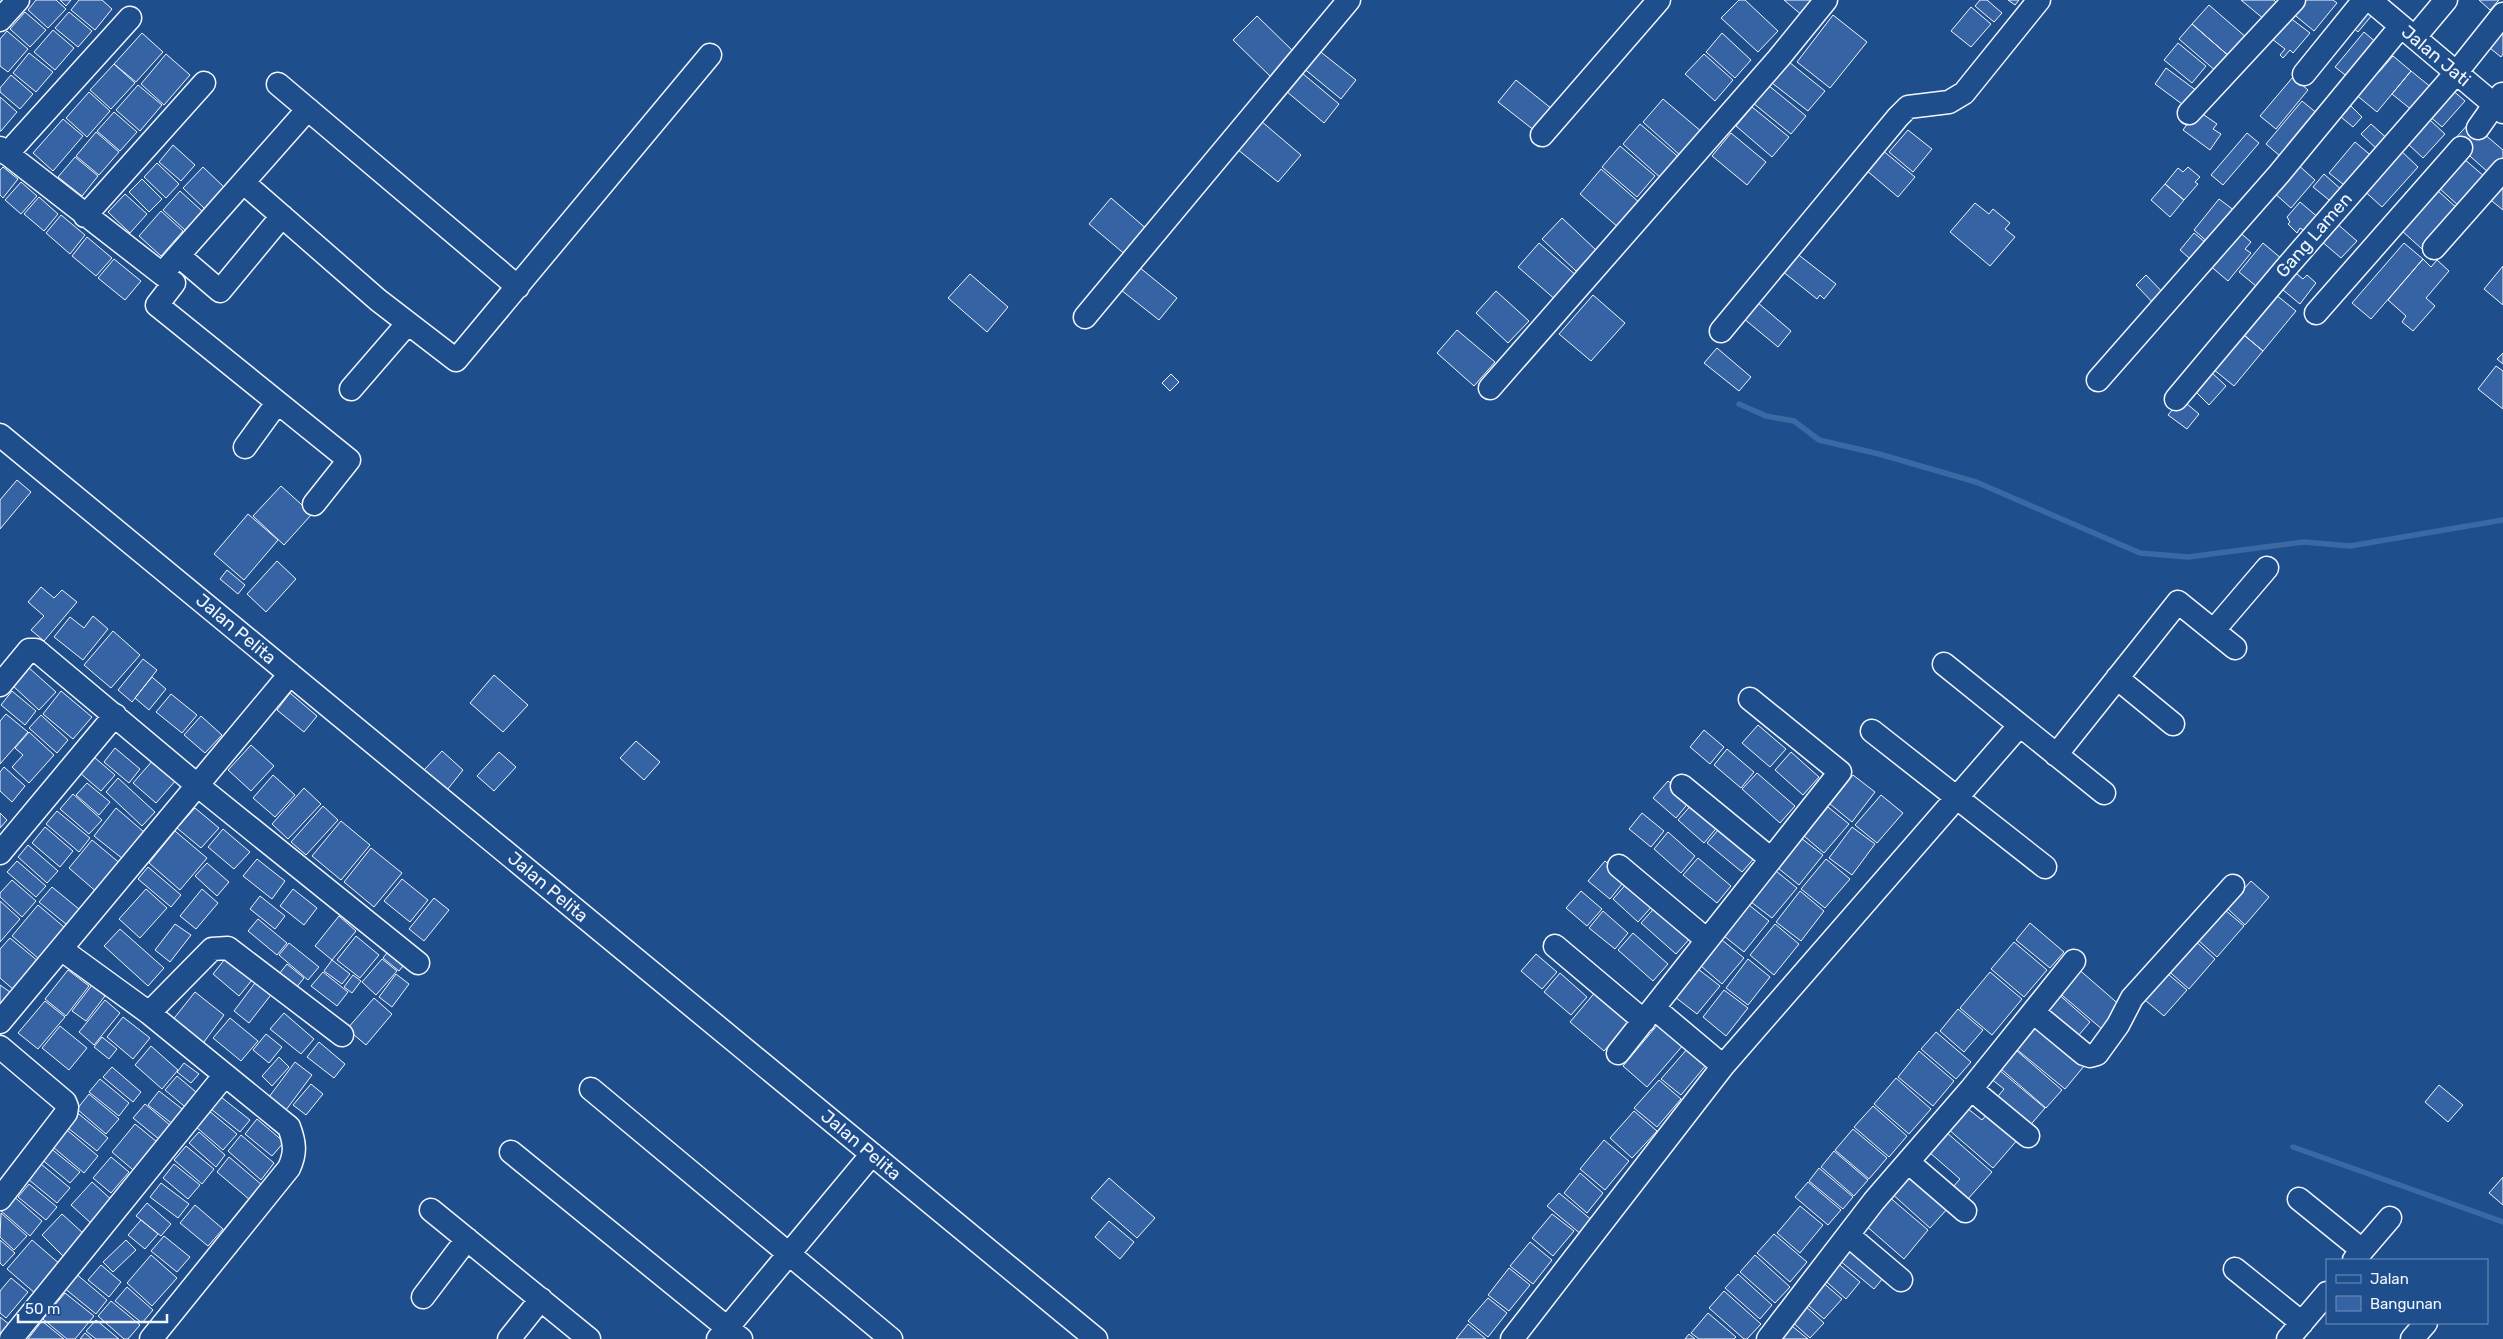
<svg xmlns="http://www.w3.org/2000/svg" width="2503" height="1339" font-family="Rubik,sans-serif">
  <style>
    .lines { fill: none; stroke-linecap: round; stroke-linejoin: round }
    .stream { stroke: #3b69a3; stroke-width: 5.5 }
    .building { fill: #3563a3; stroke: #f2f6ff }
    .minor-casing { stroke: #f2f6ff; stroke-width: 25 }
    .minor { stroke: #1f4e8c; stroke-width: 22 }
    .labels { text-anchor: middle; stroke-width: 4; stroke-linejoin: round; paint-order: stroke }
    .street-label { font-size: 18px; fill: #f2f6ff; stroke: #1f4e8c }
  </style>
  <rect width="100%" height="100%" fill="#1f4e8c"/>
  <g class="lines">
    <!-- stream -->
    <path class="stream" d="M1739 404 1766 416 1794 421 1819 440 1879 454 1976 482 2140 553 2188 557 2304 542 2350 546 2503 520
      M2293 1147 2503 1222"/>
  </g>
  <!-- building -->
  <path class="building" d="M36 0H56L66 9 48 28 28 10Z
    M60 0H71L66 6Z
    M79 0H102L112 9 95 30 71 10Z
    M1739 0H1745L1778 31 1758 52 1721 18Z
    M1784 0H1816L1803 16Z
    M1980 0H1987L2002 13 1994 22 1975 6Z
    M2008 0H2019L2015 5Z
    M2241 0H2274L2278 4 2265 20Z
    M2302 0H2333L2337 3 2314 31 2291 12Z
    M2479 0H2499L2490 10Z
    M2209 5 2247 38 2230 57 2192 24Z
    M1971 7 1991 24 1971 47 1951 31Z
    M2367 11 2372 15 2358 32 2347 22Z
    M25 12 46 30 30 47 10 29Z
    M69 12 92 31 78 47 55 28Z
    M1833 15 1867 42 1830 88 1797 62Z
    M1257 16 1295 53 1271 77 1233 40Z
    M2289 17 2310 33 2293 53 2290 50 2283 58 2280 55 2285 49 2272 39Z
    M2503 23V54L2501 57 2485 44Z
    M2192 24 2230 57 2217 72 2179 39Z
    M53 30 74 48 55 70 34 52Z
    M7 31 28 49 8 72 0 66V39Z
    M2364 32 2378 44 2354 82 2335 67Z
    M142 33 163 52 136 82 114 64Z
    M1722 33 1751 60 1735 78 1706 52Z
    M2178 43 2206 66 2192 83 2164 60Z
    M1317 49 1356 80 1341 99 1302 67Z
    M29 53 53 72 36 92 13 73Z
    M166 54 190 75 164 105 141 84Z
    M1704 54 1733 80 1715 101 1685 74Z
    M2393 56 2411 71 2377 112 2354 93 2374 69 2379 72Z
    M1789 62 1825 91 1808 111 1772 83Z
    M114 64 135 83 111 109 90 90Z
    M2166 68 2197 91 2186 107 2155 84Z
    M2411 71 2432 88 2413 111 2392 94Z
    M1302 73 1339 104 1324 123 1286 91Z
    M11 75 33 94 20 109 0 92V88Z
    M2293 77 2308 90 2276 129 2260 116Z
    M1516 80 1552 109 1535 131 1498 102Z
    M138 85 162 105 140 131 116 110Z
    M1768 85 1806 116 1791 134 1753 103Z
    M2450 88 2465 101 2442 127 2427 114Z
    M89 92 110 111 87 137 66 118Z
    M0 97 17 112 1 131H0Z
    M1663 99 1702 132 1681 156 1643 122Z
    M2302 101 2324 119 2287 162 2266 144Z
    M2351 106 2362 117 2353 127 2341 117Z
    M1752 107 1789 137 1772 157 1736 126Z
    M2197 110 2217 124 2213 129 2221 134 2210 150 2183 130Z
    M114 112 137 132 120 151 97 131Z
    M63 119 83 136 53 171 33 153Z
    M2430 120 2445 134 2423 158 2408 144Z
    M1261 121 1301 155 1278 182 1237 149Z
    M2470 122 2503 150V158L2489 173 2453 141Z
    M1640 124 1681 159 1663 180 1623 144Z
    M2371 124 2390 141 2380 152 2361 134Z
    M1908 130 1932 149 1913 172 1889 152Z
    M96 132 119 152 99 175 76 156Z
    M1731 133 1766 162 1747 185 1712 156Z
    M2247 133 2259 143 2223 185 2211 175Z
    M2355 142 2374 158 2349 189 2329 173Z
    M173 145 195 165 181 181 159 162Z
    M1876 145 1915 177 1898 197 1866 170Z
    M1620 146 1655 176 1637 197 1602 167Z
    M2397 147 2418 167 2382 207 2360 187Z
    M75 157 98 176 82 196 58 177Z
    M2463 158 2485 177 2460 207 2438 187Z
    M157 163 179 184 166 198 144 177Z
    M2297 164 2315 180 2291 208 2273 192Z
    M3 167 18 179 3 198 0 195V170Z
    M203 167 225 188 205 209 183 188Z
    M2188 167 2200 177 2195 182 2198 184 2184 200 2165 184 2178 168 2183 172Z
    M1601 169 1640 203 1619 228 1580 194Z
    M2324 174 2344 192 2334 204 2313 187Z
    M142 179 162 199 149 212 129 192Z
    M2503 180V210L2487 197Z
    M21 182 37 196 21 214 5 200Z
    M2165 184 2184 200 2170 217 2151 200Z
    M2437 190 2458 209 2422 249 2401 230Z
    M180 191 202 211 185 230 163 210Z
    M125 194 147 214 130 233 108 212Z
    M39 197 58 214 44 231 24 214Z
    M1111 198 1149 231 1127 256 1089 224Z
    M2219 199 2235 211 2209 243 2194 230Z
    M2300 202 2320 219 2309 234 2300 228 2297 233 2288 224 2290 222 2287 217Z
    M1975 203 1989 214 1993 209 2010 223 2005 229 2015 237 1990 266 1950 232Z
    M161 211 183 231 161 256 139 236Z
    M61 215 85 235 70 254 46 233Z
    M1562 218 1596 250 1576 271 1542 239Z
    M2335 222 2357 241 2341 258 2320 240Z
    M2237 230 2251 242 2245 249 2251 253 2228 281 2208 264Z
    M2194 233 2211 247 2196 264 2180 250Z
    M87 237 112 258 96 276 72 256Z
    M1539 243 1578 277 1557 301 1518 267Z
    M2263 243 2282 259 2262 291 2239 272Z
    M2404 243 2423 259 2371 319 2352 303Z
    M1791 249 1836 284 1824 299 1820 295 1817 299 1777 267Z
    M114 259 141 281 125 300 98 278Z
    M2423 259 2431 267 2437 260 2449 271 2426 298 2435 306 2413 331 2402 322 2406 316 2388 300Z
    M2503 266V305L2484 289Z
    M1139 267 1177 298 1159 320 1121 290Z
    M2291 269 2303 279 2307 275 2316 283 2300 304 2277 285Z
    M970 274 1008 307 987 332 948 298Z
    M2146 275 2168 298 2158 308 2136 285Z
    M2270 290 2296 311 2263 351 2238 330Z
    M1496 291 1529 321 1508 343 1476 313Z
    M1593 295 1625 323 1591 361 1559 334Z
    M1757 302 1791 331 1778 347 1743 318Z
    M1457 330 1495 362 1474 386 1437 353Z
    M2238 330 2263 351 2234 386 2208 365Z
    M1717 348 1751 377 1739 391 1704 363Z
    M2503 353V364L2497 359Z
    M2496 366 2503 371V409L2478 389Z
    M2209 370 2226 386 2209 405 2192 388Z
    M1171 374 1179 382 1170 391 1162 383Z
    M2181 399 2199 414 2187 429 2168 415Z
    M17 480 31 492 0 529V500Z
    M281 486 312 514 284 545 253 516Z
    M248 514 278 540 244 580 214 554Z
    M277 561 296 579 266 612 247 594Z
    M227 570 245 585 238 594 220 579Z
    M41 587 54 598 62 590 77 602 44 641 31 630 44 616 28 602Z
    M93 616 108 629 83 660 54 637 70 617 84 628Z
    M113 631 140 655 111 688 84 665Z
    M143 659 157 670 132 702 118 690Z
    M28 667 56 692 39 710 12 685Z
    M494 675 528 705 503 732 470 703Z
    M152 677 166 689 149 710 135 698Z
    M12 691 36 711 25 725 1 705Z
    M61 691 92 717 73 739 43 714Z
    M290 693 317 716 304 732 277 710Z
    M171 694 197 715 182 733 156 712Z
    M6 714 28 732 0 764V721Z
    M41 715 68 740 57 753 29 728Z
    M201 716 222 735 205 753 184 735Z
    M1758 725 1786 749 1770 767 1742 743Z
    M1704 730 1724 747 1710 764 1690 747Z
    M29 732 54 755 29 783 12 767 23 755 15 748Z
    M636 741 660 762 644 780 620 758Z
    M251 745 274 766 251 791 228 770Z
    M115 748 140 769 129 783 104 762Z
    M1727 749 1754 772 1741 788 1714 765Z
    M442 751 463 770 447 790 424 770Z
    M499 752 516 767 494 791 477 776Z
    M1791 752 1819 777 1803 795 1775 770Z
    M94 757 115 775 101 791 80 773Z
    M154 759 177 779 156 803 133 783Z
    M4 767 25 786 12 802 0 791V772Z
    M1757 773 1795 806 1780 823 1742 789Z
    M273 775 295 795 275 817 253 798Z
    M1853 775 1875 792 1852 822 1830 804Z
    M118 778 155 812 142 826 106 792Z
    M1668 781 1690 801 1676 818 1653 798Z
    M87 783 110 802 99 815 76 795Z
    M304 788 321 804 288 839 272 824Z
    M73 794 102 820 89 834 60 809Z
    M1881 795 1903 813 1877 843 1855 825Z
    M1694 802 1720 824 1704 843 1678 820Z
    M323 806 338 820 306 855 291 842Z
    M1828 807 1849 824 1824 853 1804 836Z
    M116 808 144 832 123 859 94 836Z
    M195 808 219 828 201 848 177 828Z
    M57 811 90 838 79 852 46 824Z
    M0 813 7 820 0 828Z
    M1642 813 1664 831 1651 847 1629 829Z
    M341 821 370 845 341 880 312 856Z
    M1723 824 1758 854 1742 872 1707 843Z
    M45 827 73 851 60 867 32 843Z
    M1852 827 1875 844 1852 875 1829 858Z
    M223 829 250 852 234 869 208 847Z
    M175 831 207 858 180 890 149 863Z
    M1668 832 1695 856 1681 873 1654 849Z
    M1801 838 1823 855 1799 885 1778 868Z
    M92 840 122 865 99 894 69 868Z
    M28 845 58 871 47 883 18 857Z
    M371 848 402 873 374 907 344 882Z
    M1698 858 1731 886 1717 903 1683 875Z
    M257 859 285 881 272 899 243 876Z
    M1826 859 1850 879 1825 908 1801 889Z
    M17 861 46 886 36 897 7 872Z
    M1605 861 1626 879 1610 899 1588 881Z
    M207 863 229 882 217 896 195 876Z
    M148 867 181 895 171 907 138 879Z
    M1776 871 1797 888 1772 918 1751 902Z
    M402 879 428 900 410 922 384 901Z
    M12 880 36 901 22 917 0 897V893Z
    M2251 881 2269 897 2245 925 2227 908Z
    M1628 882 1654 904 1638 922 1613 899Z
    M52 887 85 914 72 929 39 902Z
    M146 889 167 908 140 938 119 919Z
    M202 889 218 903 196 929 180 916Z
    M293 889 317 908 304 925 280 906Z
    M1581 891 1602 909 1587 926 1566 908Z
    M1800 891 1824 911 1801 941 1776 922Z
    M260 896 285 916 275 929 250 909Z
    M434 898 449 910 424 941 409 929Z
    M0 901 20 919 0 942Z
    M38 905 71 933 45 964 12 936Z
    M1657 905 1692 936 1676 954 1641 923Z
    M1749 905 1769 921 1744 952 1724 936Z
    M2225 910 2244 926 2217 957 2198 940Z
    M1603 911 1628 933 1615 949 1589 928Z
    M339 916 356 931 332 960 315 946Z
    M258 919 287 943 277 955 248 931Z
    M2030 923 2064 952 2050 968 2016 940Z
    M175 924 191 935 170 962 155 950Z
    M1775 924 1799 944 1774 975 1750 955Z
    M120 929 164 968 148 986 104 946Z
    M1633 933 1668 964 1653 981 1618 950Z
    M356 936 379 955 360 978 337 960Z
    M2191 937 2215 959 2189 989 2164 967Z
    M10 938 44 966 20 995 0 978V949Z
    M1722 940 1744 958 1722 984 1701 966Z
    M2014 942 2047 970 2024 997 1991 969Z
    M289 943 319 967 308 980 279 955Z
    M391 948 407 961 399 971 383 958Z
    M1536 954 1557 972 1542 989 1521 971Z
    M225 959 252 980 239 996 213 974Z
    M382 959 397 971 376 995 362 982Z
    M1748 959 1770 977 1748 1005 1726 988Z
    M332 960 350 974 342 984 324 971Z
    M287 964 304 978 296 988 279 974Z
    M2076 967 2122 1007 2103 1030 2056 990Z
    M1698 969 1720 986 1697 1014 1675 997Z
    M68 970 89 986 66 1016 45 999Z
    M323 972 348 992 337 1006 311 986Z
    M1990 972 2022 999 1992 1035 1960 1008Z
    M1560 973 1587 997 1571 1015 1544 992Z
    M396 974 409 984 392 1007 379 997Z
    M2168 974 2187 990 2164 1016 2145 1000Z
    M353 975 361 981 352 993 344 987Z
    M258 979 274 991 249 1023 234 1011Z
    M0 985 10 992 0 1006Z
    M92 985 105 996 86 1021 72 1011Z
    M1597 990 1631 1019 1604 1051 1570 1022Z
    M1724 990 1748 1008 1726 1036 1703 1017Z
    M195 992 224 1015 201 1046 171 1022Z
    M2056 992 2090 1022 2078 1036 2044 1007Z
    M374 998 392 1014 366 1045 347 1029Z
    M105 1000 120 1013 94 1045 79 1032Z
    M45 1001 65 1017 38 1049 18 1033Z
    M1958 1009 1983 1030 1964 1052 1940 1031Z
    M284 1013 314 1039 301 1054 270 1029Z
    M123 1017 150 1038 133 1059 107 1037Z
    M230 1018 258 1041 241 1061 213 1038Z
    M1659 1023 1684 1044 1647 1087 1623 1066Z
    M2035 1024 2085 1065 2065 1089 2015 1048Z
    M60 1026 87 1048 69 1070 42 1048Z
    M1936 1032 1971 1062 1956 1079 1921 1049Z
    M266 1034 282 1047 269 1063 253 1050Z
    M102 1037 117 1049 109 1059 94 1047Z
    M319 1042 345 1064 334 1078 307 1057Z
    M151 1046 178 1070 162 1089 135 1065Z
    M1688 1048 1707 1064 1681 1095 1661 1079Z
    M2016 1050 2062 1090 2046 1108 2000 1068Z
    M1919 1051 1954 1081 1933 1106 1898 1077Z
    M279 1057 289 1067 272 1086 262 1076Z
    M295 1062 312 1075 283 1114 266 1101Z
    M184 1063 199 1074 191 1083 177 1072Z
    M112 1067 141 1092 133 1102 103 1077Z
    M1998 1069 2045 1108 2027 1129 1994 1101 2004 1089 1990 1078Z
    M177 1076 202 1097 190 1111 165 1090Z
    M1896 1078 1931 1109 1909 1134 1874 1104Z
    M100 1079 129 1103 119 1116 89 1092Z
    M1659 1080 1681 1099 1657 1127 1634 1108Z
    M311 1084 323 1094 306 1115 293 1105Z
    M2439 1085 2463 1105 2448 1122 2425 1102Z
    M159 1091 190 1115 179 1129 148 1105Z
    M89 1094 119 1119 106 1134 77 1109Z
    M221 1097 250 1120 240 1132 211 1109Z
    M145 1104 177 1131 165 1144 133 1118Z
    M1873 1106 1907 1136 1889 1157 1854 1127Z
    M1967 1108 1982 1120 1989 1112 2019 1138 1993 1168 1948 1129Z
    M74 1110 108 1138 97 1151 63 1124Z
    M208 1110 237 1134 223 1150 195 1126Z
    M1634 1111 1657 1131 1632 1158 1610 1138Z
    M257 1119 284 1142 272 1156 245 1134Z
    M135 1124 162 1146 139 1175 112 1152Z
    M61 1125 98 1156 84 1173 47 1142Z
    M1853 1129 1887 1158 1869 1179 1835 1150Z
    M199 1132 225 1155 216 1167 189 1143Z
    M1946 1132 1992 1172 1967 1200 1953 1187 1960 1179 1929 1152Z
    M241 1135 274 1163 261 1180 228 1151Z
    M1604 1140 1629 1161 1605 1190 1580 1169Z
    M186 1146 214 1169 202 1184 174 1160Z
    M49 1147 80 1172 70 1183 40 1158Z
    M1834 1151 1868 1180 1854 1196 1821 1167Z
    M111 1157 129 1172 111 1193 93 1178Z
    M229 1157 262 1185 250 1200 217 1172Z
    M41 1164 70 1188 57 1203 28 1179Z
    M174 1164 200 1185 188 1199 163 1178Z
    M1819 1168 1853 1197 1843 1209 1809 1181Z
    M1909 1172 1948 1208 1930 1228 1890 1192Z
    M1580 1173 1603 1193 1587 1213 1564 1193Z
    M2503 1177V1205L2489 1193Z
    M1109 1178 1155 1218 1137 1238 1091 1198Z
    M92 1182 114 1202 93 1225 71 1205Z
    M1808 1182 1841 1210 1828 1225 1795 1197Z
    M161 1183 189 1204 178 1218 150 1197Z
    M29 1184 57 1207 46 1220 18 1197Z
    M1559 1193 1593 1221 1582 1235 1547 1206Z
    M11 1194 42 1221 30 1236 0 1210Z
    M1888 1196 1928 1230 1904 1259 1864 1224Z
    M147 1203 171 1224 161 1236 136 1216Z
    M195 1205 223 1229 208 1246 180 1223Z
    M1800 1206 1823 1225 1800 1253 1777 1233Z
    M1 1213 27 1236 14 1250 0 1237Z
    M62 1214 84 1234 63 1256 42 1235Z
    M1552 1214 1574 1231 1553 1256 1532 1238Z
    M141 1220 158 1234 145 1249 128 1235Z
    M1109 1221 1134 1242 1120 1259 1095 1237Z
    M1774 1234 1807 1262 1790 1282 1757 1253Z
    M164 1236 190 1257 177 1272 151 1251Z
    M0 1240 15 1253 3 1266 0 1263Z
    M32 1240 61 1265 36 1294 7 1269Z
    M126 1240 136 1250 113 1272 103 1262Z
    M1530 1242 1552 1260 1533 1284 1510 1266Z
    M1852 1243 1888 1272 1874 1289 1839 1260Z
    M151 1255 177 1278 152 1306 127 1283Z
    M1755 1255 1790 1287 1775 1303 1740 1272Z
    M1835 1261 1860 1282 1846 1299 1821 1277Z
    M101 1265 121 1282 109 1297 88 1280Z
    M1509 1268 1530 1285 1509 1311 1488 1295Z
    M75 1273 107 1300 96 1314 63 1287Z
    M1738 1274 1772 1305 1760 1319 1725 1288Z
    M11 1278 28 1292 6 1318 0 1313V1291Z
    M1820 1280 1842 1299 1824 1319 1802 1300Z
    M127 1287 153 1310 142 1323 115 1301Z
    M1724 1291 1761 1324 1747 1339H1744L1709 1308Z
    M65 1293 94 1316 75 1339H67L43 1319Z
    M1488 1298 1507 1313 1488 1337 1468 1321Z
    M111 1301 140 1325 128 1339H124L98 1316Z
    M1802 1303 1824 1323 1810 1338 1789 1319Z
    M1708 1313 1736 1337 1734 1339H1699L1691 1333Z
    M0 1317 10 1325 0 1338Z
    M96 1320 119 1339H96L86 1331Z
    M42 1321 64 1339H28Z
    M1787 1322 1808 1339H1779Z
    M1468 1324 1486 1339H1456Z
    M85 1333 92 1339H80Z
    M1689 1334 1695 1339H1685Z"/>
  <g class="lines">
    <defs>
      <path id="minor" d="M2370 0 2503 112
        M0 20 18 0
        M2415 37 2446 0
        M2304 74 2364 0
        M278 84 518 287
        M2189 113 2294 0
        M2478 128 2502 94
        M1542 135 1659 0
        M0 148 162 274 308 109
        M7 154 130 18
        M244 183 378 300 456 360 710 55
        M85 216 204 83
        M2434 248 2503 170
        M179 256 220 291 282 216
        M162 274 174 283 157 305 349 460 314 504
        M2316 313 2461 148
        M1085 317 1349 0
        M1721 331 1898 117 1908 107 1949 102 1964 93 2039 0
        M2098 380 2279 174 2401 26
        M1490 388 1778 59 1826 0
        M351 389 408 323
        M2176 399 2285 269 2456 73 2503 14
        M0 435 1096 1339
        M245 447 277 403
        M2214 630 2267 568
        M1944 664 2104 793
        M2117 678 2173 724
        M0 685 29 650H36L197 785 418 963
        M1872 731 2045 867
        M2056 755 2178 602 2235 648
        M1682 786 1771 859
        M0 853 115 715
        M1619 866 1707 940
        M1555 946 1644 1021
        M61 949 149 1013 289 1127C295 1143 296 1153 289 1168L151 1339
        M1654 1008 1723 1066
        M2033 1012 2084 1054 2090 1056 2097 1054 2118 1025 2132 998 2233 886
        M149 1013 212 949 228 948 342 1035
        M0 1022 290 674
        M0 1047 65 1102 67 1107 66 1113 0 1199
        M1618 1053 1840 772 1750 699
        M591 1089 891 1339
        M1971 1089 2028 1136
        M511 1152 741 1339
        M1908 1162 1965 1211
        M2299 1199 2362 1250
        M431 1210 589 1339
        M1848 1235 1901 1280
        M2354 1260 2390 1218
        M2235 1269 2302 1323
        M423 1297 467 1239
        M11 1339 224 1076
        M509 1339 541 1299
        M718 1339 872 1154
        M1512 1339 1723 1066 2019 726
        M1768 1339 1874 1201 1971 1089 2074 961
        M2288 1339 2327 1293
        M2412 1339 2426 1323"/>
    </defs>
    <!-- minor casing -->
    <use href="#minor" class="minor-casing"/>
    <!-- minor -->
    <use href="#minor" class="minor"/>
  </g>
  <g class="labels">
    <!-- street labels -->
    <g class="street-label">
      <text transform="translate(2436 56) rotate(40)" y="6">Jalan Jati</text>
      <text transform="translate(2314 235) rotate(-49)" y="6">Gang Lamen</text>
      <text transform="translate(236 629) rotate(40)" y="6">Jalan Pelita</text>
      <text transform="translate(548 887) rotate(40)" y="6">Jalan Pelita</text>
      <text transform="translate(861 1145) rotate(40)" y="6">Jalan Pelita</text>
    </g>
  </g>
  <!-- legend -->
  <rect x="2326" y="1259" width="162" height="65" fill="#1f4e8c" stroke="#7391ba"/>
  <rect x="2336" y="1275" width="25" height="8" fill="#1f4e8c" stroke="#7391ba"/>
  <text x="2370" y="1284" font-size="15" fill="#f2f6ff">Jalan</text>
  <rect x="2336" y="1296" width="25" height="15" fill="#3563a3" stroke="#7391ba"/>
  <text x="2370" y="1309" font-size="15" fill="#f2f6ff">Bangunan</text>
  <!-- scale -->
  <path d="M18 1314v8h149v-8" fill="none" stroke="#f2f6ff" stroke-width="2.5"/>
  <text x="25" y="1314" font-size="15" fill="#f2f6ff" stroke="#1f4e8c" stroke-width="4" paint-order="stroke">50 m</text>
</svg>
